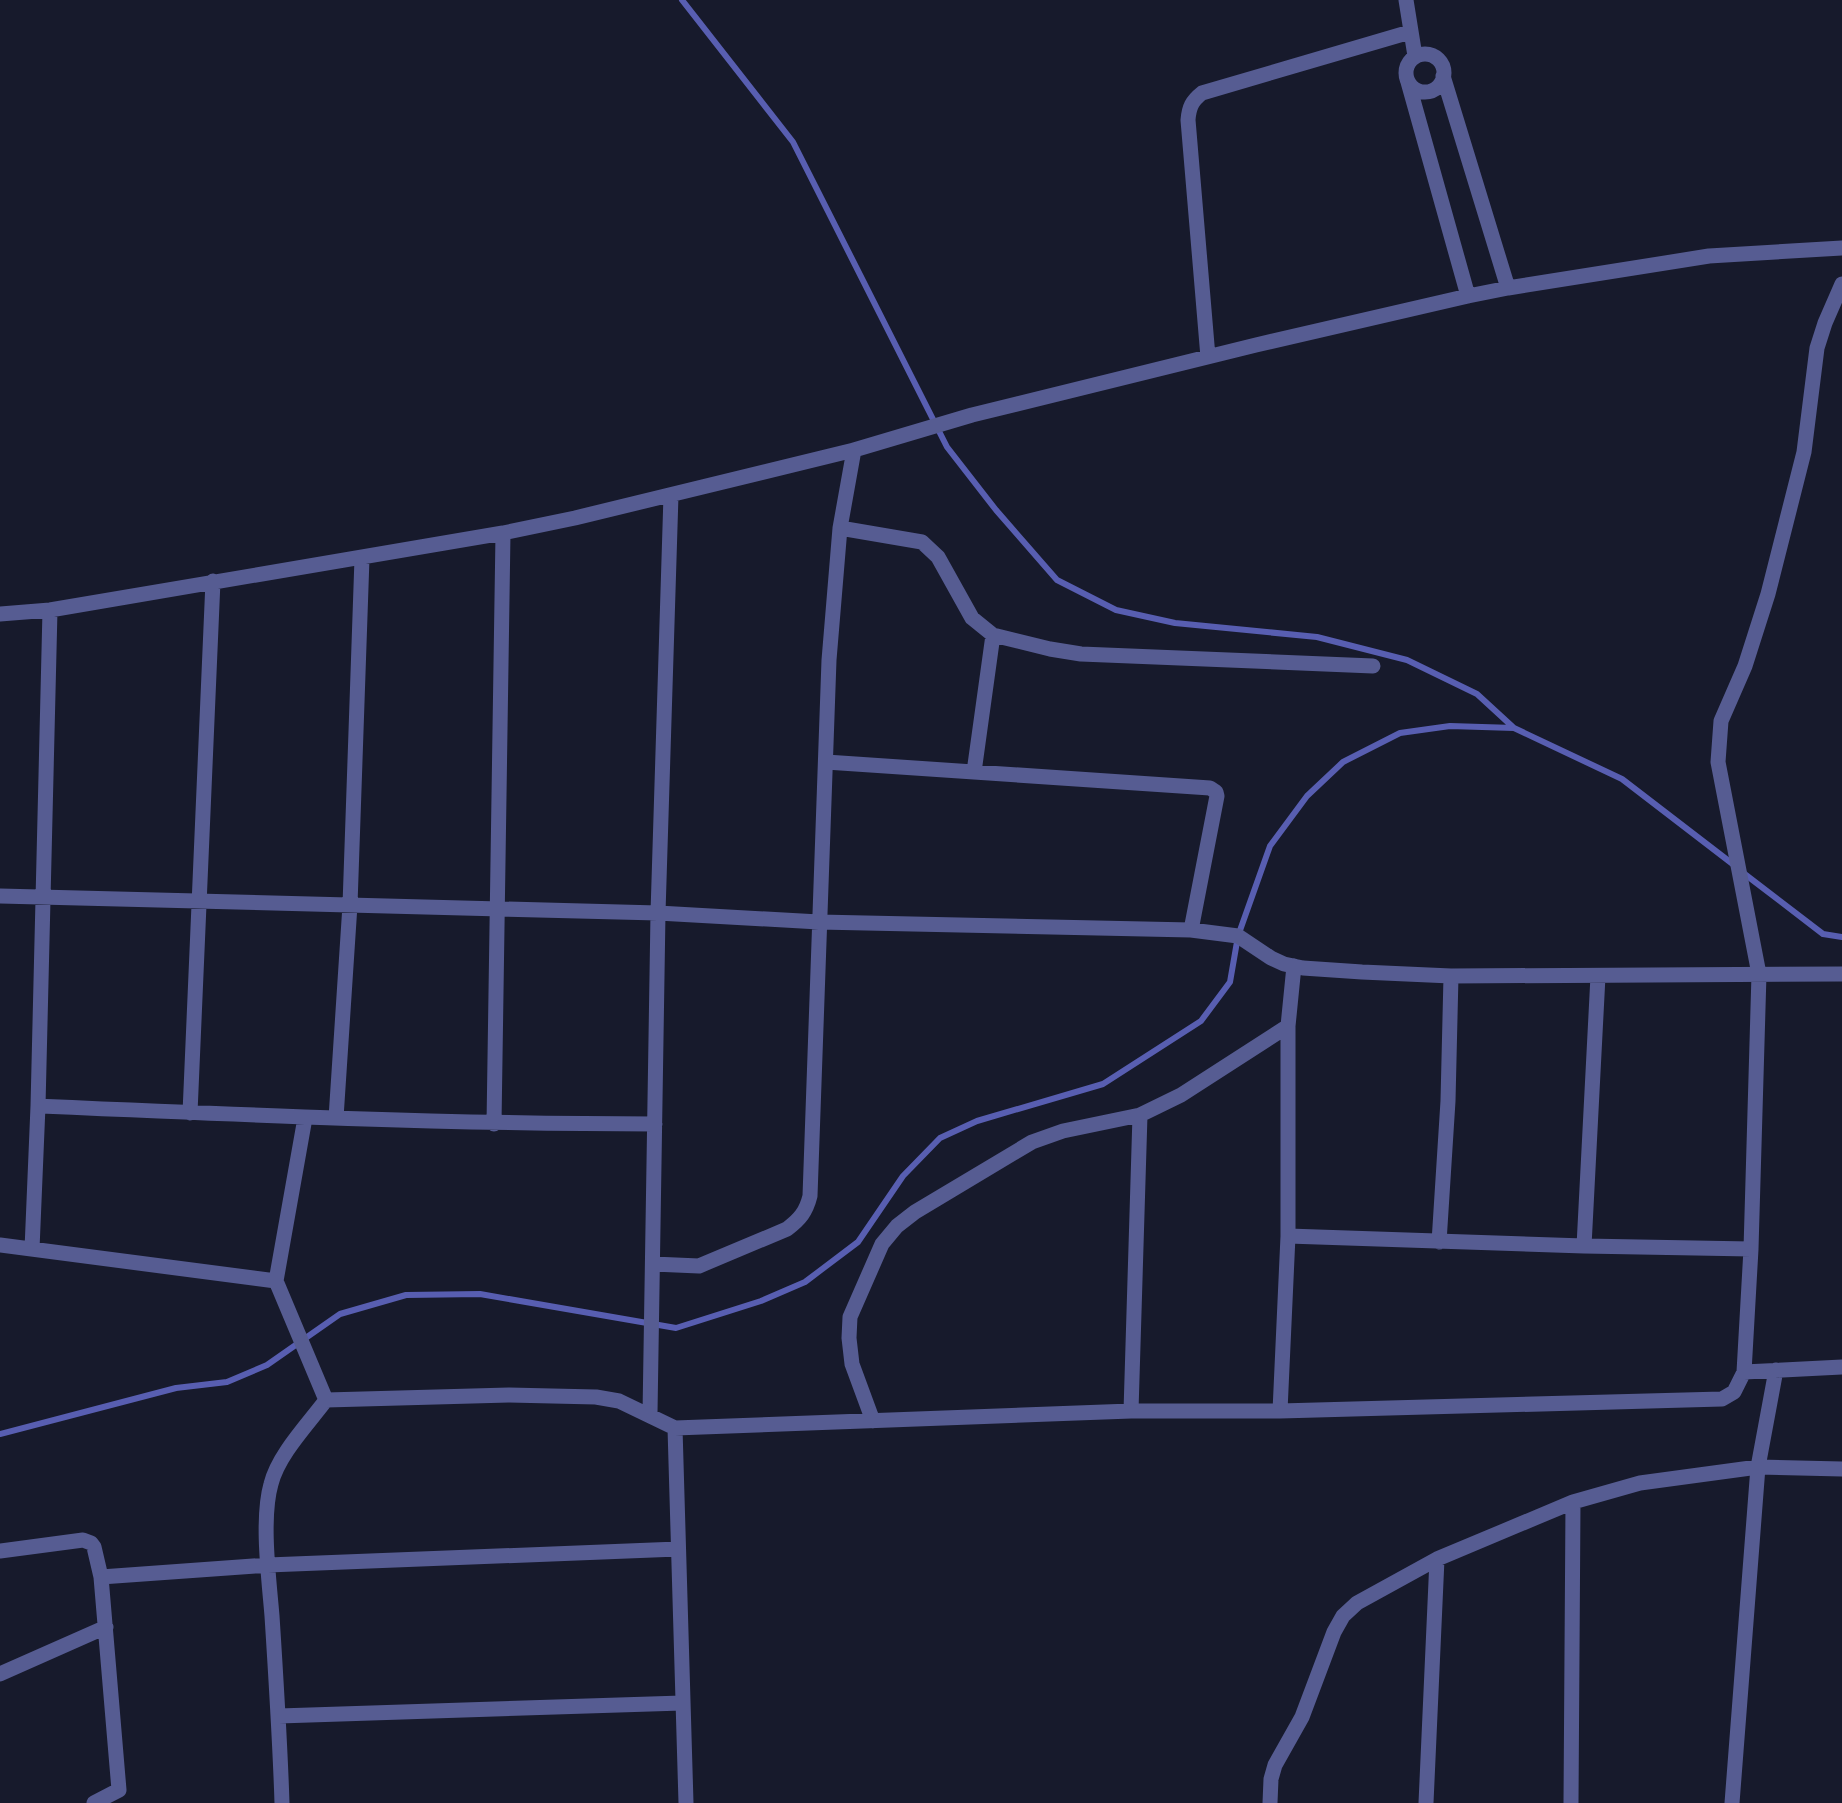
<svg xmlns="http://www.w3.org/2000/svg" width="1842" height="1803" font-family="'Fira Sans Condensed',sans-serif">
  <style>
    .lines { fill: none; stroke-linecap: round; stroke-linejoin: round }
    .stream { stroke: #585eb1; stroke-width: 6 }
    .minor { stroke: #565c92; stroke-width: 15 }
  </style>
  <rect width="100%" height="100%" fill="#171a2c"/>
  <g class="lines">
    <!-- stream -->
    <path class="stream" d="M682 0 793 142 947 447 996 510 1057 580 1116 610 1175 623 1317 637 1407 660 1477 694 1514 728 1622 779 1734 865
      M1742 872 1823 934 1842 937
      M0 1434 176 1388 227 1382 267 1365 340 1314 406 1295 480 1294 676 1328 761 1301 805 1282 858 1242 903 1176 940 1138 977 1121 1103 1084 1201 1021 1230 982 1238 936 1270 846 1307 796 1343 762 1400 733 1450 726 1514 728"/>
    <!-- minor -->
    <path class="minor" d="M1406 0 1415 56
      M1406 73a19 19 0 1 1 38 0a19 19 0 1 1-38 0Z
      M1443 76 1508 288
      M1408 82 1468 296
      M1208 357 1188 120C1189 107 1192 101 1202 93L1410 32
      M840 528 922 542 938 557 972 618 993 635 1050 649 1081 654 1373 666
      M0 614 50 610 503 533 575 518 854 450 972 415 1256 345 1468 296 1508 288 1709 256 1842 248
      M826 762 1210 788 1216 792 1217 796 1191 930
      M974 772 993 635
      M0 896 658 913 819 922 1191 930 1238 936 1271 958 1284 964 1303 968 1362 972 1451 976 1842 974
      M38 1106C244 1115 449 1124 655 1124
      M190 1113 213 581
      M336 1118 350 905 362 558
      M494 1124 503 533
      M1288 1236 1584 1246 1751 1249
      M1439 1242 1448 1101 1451 976
      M0 1245 276 1281 326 1400
      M1584 1246 1598 976
      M32 1249 38 1106 50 610
      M653 1264 699 1266 787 1229C800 1219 806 1212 810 1196L829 660 840 528 854 450
      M276 1281 305 1118
      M1744 1372 1842 1367
      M326 1400 509 1395 596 1397 619 1401 675 1428 686 1803
      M1131 1411 1140 1115 1181 1095 1288 1026
      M1280 1411 1288 1236V1026L1294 966
      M650 1414 658 913 671 495
      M873 1421 852 1364 849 1338 850 1317 882 1244 897 1226 915 1212 1032 1142 1063 1131 1140 1115
      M675 1428 1131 1411H1280L1722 1399 1734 1392 1744 1372 1751 1249 1759 974 1718 762 1721 721 1745 666 1768 594 1804 452 1817 348 1825 323 1842 284
      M0 1551 83 1540 91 1543 94 1547 101 1577 119 1790 94 1803
      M101 1577 268 1565 678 1549
      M0 1674 106 1627
      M279 1716 682 1703
      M282 1803C280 1741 276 1678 272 1616 269 1579 261 1519 271 1484 278 1455 308 1424 326 1400
      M1270 1803 1271 1779 1275 1765 1302 1717 1334 1632 1343 1616 1357 1603 1437 1559 1573 1502 1640 1483 1758 1467 1842 1469
      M1426 1803 1437 1559
      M1571 1803 1573 1502
      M1732 1803 1758 1467 1776 1370"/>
  </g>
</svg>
